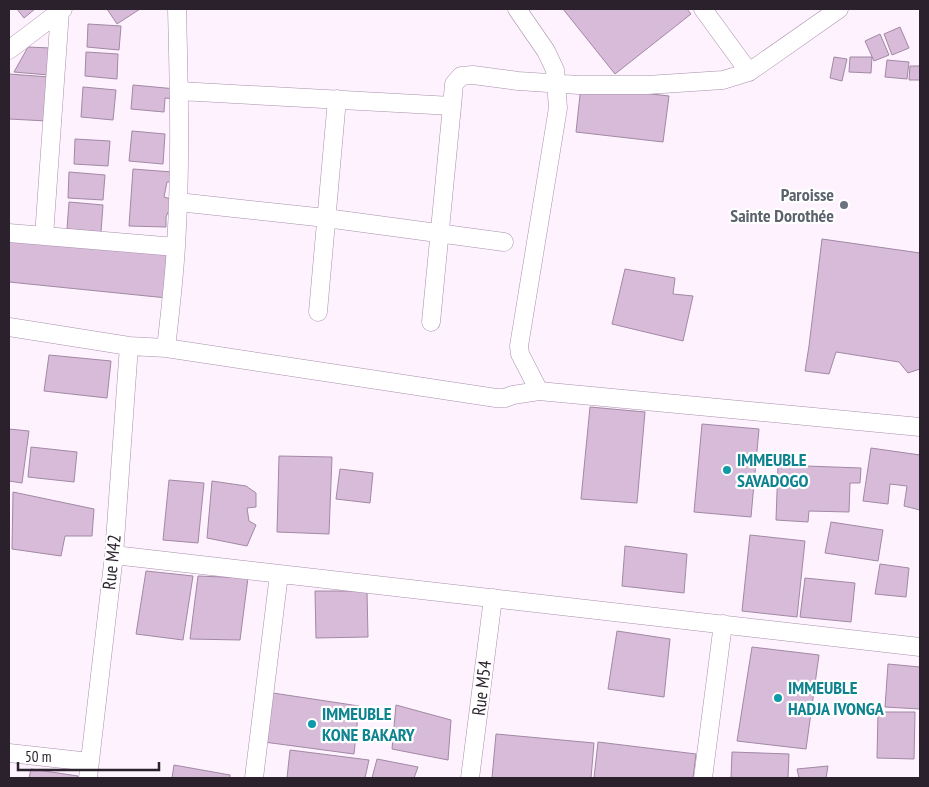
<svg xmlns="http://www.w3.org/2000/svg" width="929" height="787" font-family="'PT Sans Narrow',sans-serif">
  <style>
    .building { fill: #d7bbd8; stroke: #a288a4 }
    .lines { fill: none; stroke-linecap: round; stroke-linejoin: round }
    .minor-casing { stroke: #a98fab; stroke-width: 19 }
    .minor { stroke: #fff; stroke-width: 18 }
    .worship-dot { fill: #6b7280; stroke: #fff; stroke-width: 2 }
    .culture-dot { fill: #0f9aa8; stroke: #fff; stroke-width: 2 }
    .labels { text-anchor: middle; stroke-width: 4.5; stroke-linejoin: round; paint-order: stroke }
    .worship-label { font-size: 18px; font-weight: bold; fill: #5b616d; stroke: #fff; text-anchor: end }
    .culture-label { font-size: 18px; font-weight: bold; fill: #0d838f; stroke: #fff; text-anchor: start }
    .street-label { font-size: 18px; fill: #2b212c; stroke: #fff }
  </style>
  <rect width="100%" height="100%" fill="#fdf2fe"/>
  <!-- building -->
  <path class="building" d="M17 9H35L24 18Z
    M107 9H140L117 24Z
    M563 9H687L691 14 615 74Z
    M88 24 121 26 119 50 87 47Z
    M900 27 909 48 892 55 884 34Z
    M880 34 889 55 874 61 865 41Z
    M28 47 50 48 48 75 14 72Z
    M86 52 118 54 117 79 85 76Z
    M834 57 847 59 842 81 830 78Z
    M850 57H872L871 73 849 72Z
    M887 60 909 62 907 79 885 77Z
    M910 66H920V80H909Z
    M9 74 49 77 47 121 9 119Z
    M133 85 176 89V99L165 98 164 112 131 109Z
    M581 86 669 96 663 142 576 132Z
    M83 87 116 90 113 120 81 117Z
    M132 131 165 134 163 164 129 161Z
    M75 139 110 141 108 166 74 164Z
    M133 169 172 172 175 182H167L164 197 177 201 178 210 168 212 166 217V227L129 226Z
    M69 172 105 175 103 200 68 198Z
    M69 202 103 205 101 232 67 229Z
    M9 235 172 251 167 298 9 282Z
    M822 239 920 253V369L908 373 899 362 836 352 829 374 805 371 809 346Z
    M625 269 675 278 673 294 693 296 683 341 612 324Z
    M49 355 111 361 107 398 44 391Z
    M590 407 645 412 637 503 581 499Z
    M702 424 759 429 751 517 694 512Z
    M9 429 29 431 22 483 9 481Z
    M31 447 77 452 74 482 28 477Z
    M871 448 920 455V510L904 506 907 486 890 484 888 504 863 501Z
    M279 456 332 457 329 534 277 532Z
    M778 465 861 468 860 483H850L849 512 809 511 808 522 776 520Z
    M340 469 373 473 370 503 336 499Z
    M169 480 204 483 198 543 163 540Z
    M212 481 246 486 256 493V507L247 508 249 521 256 525 247 546 207 538Z
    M13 492 94 509 92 536H65L61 556 12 549Z
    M831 522 883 530 878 561 825 553Z
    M750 535 805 541 797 617 742 611Z
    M625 546 687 554 684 593 622 586Z
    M880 564 909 568 906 597 875 594Z
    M146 571 193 576 183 640 136 634Z
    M198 576 248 578 240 640 190 639Z
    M805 578 855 583 851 622 800 617Z
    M315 591H367L368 637 316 638Z
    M617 631 670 639 664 697 608 689Z
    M752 647 819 655 806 749 737 741Z
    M888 664 920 667V709L885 707Z
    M273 693 359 706 354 754 264 742Z
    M396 705 451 720 448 760 392 749Z
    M878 712H915L914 759 877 758Z
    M496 734 594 743 591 778H492Z
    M598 742 696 754 693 778H594Z
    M290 750 369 760 365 778H287Z
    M732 752 789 754 788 778H731Z
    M377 759 418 767 414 778H372Z
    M174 765 230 775V778H172Z
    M828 766 826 778H799L797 769Z
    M31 769 78 776V778H29Z"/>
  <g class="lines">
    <defs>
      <path id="minor" d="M517 9 546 51 555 70 558 108 519 346 520 354 539 391
        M703 9 749 72
        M9 50 63 9
        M179 91 452 106
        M178 202 326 218 504 242
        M9 233 176 247
        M44 236 60 11
        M318 312 337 99
        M431 322 452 106 454 84 461 76 473 75 518 81 579 85H647L723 80 749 72 839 9
        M9 327 129 346 166 348 496 398H505L513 395 539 391 920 427
        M166 348C170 314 174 280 176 246 181 167 179 88 177 9
        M114 555 920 647
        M9 753 90 762
        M88 778 114 555 129 346
        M254 778 279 574
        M470 778 493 598
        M703 778 723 624"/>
    </defs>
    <!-- minor casing -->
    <use href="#minor" class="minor-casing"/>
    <!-- minor -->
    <use href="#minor" class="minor"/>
  </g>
  <!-- markers -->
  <circle class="worship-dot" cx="844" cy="205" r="5"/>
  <g class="culture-dot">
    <circle cx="727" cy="470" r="5"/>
    <circle cx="778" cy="698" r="5"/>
    <circle cx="312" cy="724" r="5"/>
  </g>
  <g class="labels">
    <!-- worship labels -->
    <g class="worship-label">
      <text x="834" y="201">Paroisse<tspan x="834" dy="21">Sainte Dorothée</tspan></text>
    </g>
    <!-- culture labels -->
    <g class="culture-label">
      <text x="737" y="466">IMMEUBLE<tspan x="737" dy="21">SAVADOGO</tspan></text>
      <text x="788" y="694">IMMEUBLE<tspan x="788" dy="21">HADJA IVONGA</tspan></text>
      <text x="322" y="720">IMMEUBLE<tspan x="322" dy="21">KONE BAKARY</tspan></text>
    </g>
    <!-- street labels -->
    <g class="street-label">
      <text transform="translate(112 562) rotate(-84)" y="6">Rue M42</text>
      <text transform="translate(482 688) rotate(-83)" y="6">Rue M54</text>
    </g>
  </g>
  <!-- border -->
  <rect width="929" height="787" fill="none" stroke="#2b212c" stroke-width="20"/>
  <!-- scale -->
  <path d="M18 762v8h141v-8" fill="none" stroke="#2b212c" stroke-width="2.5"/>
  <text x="25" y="762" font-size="15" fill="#2b212c" stroke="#ffffff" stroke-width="4" paint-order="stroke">50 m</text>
</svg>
